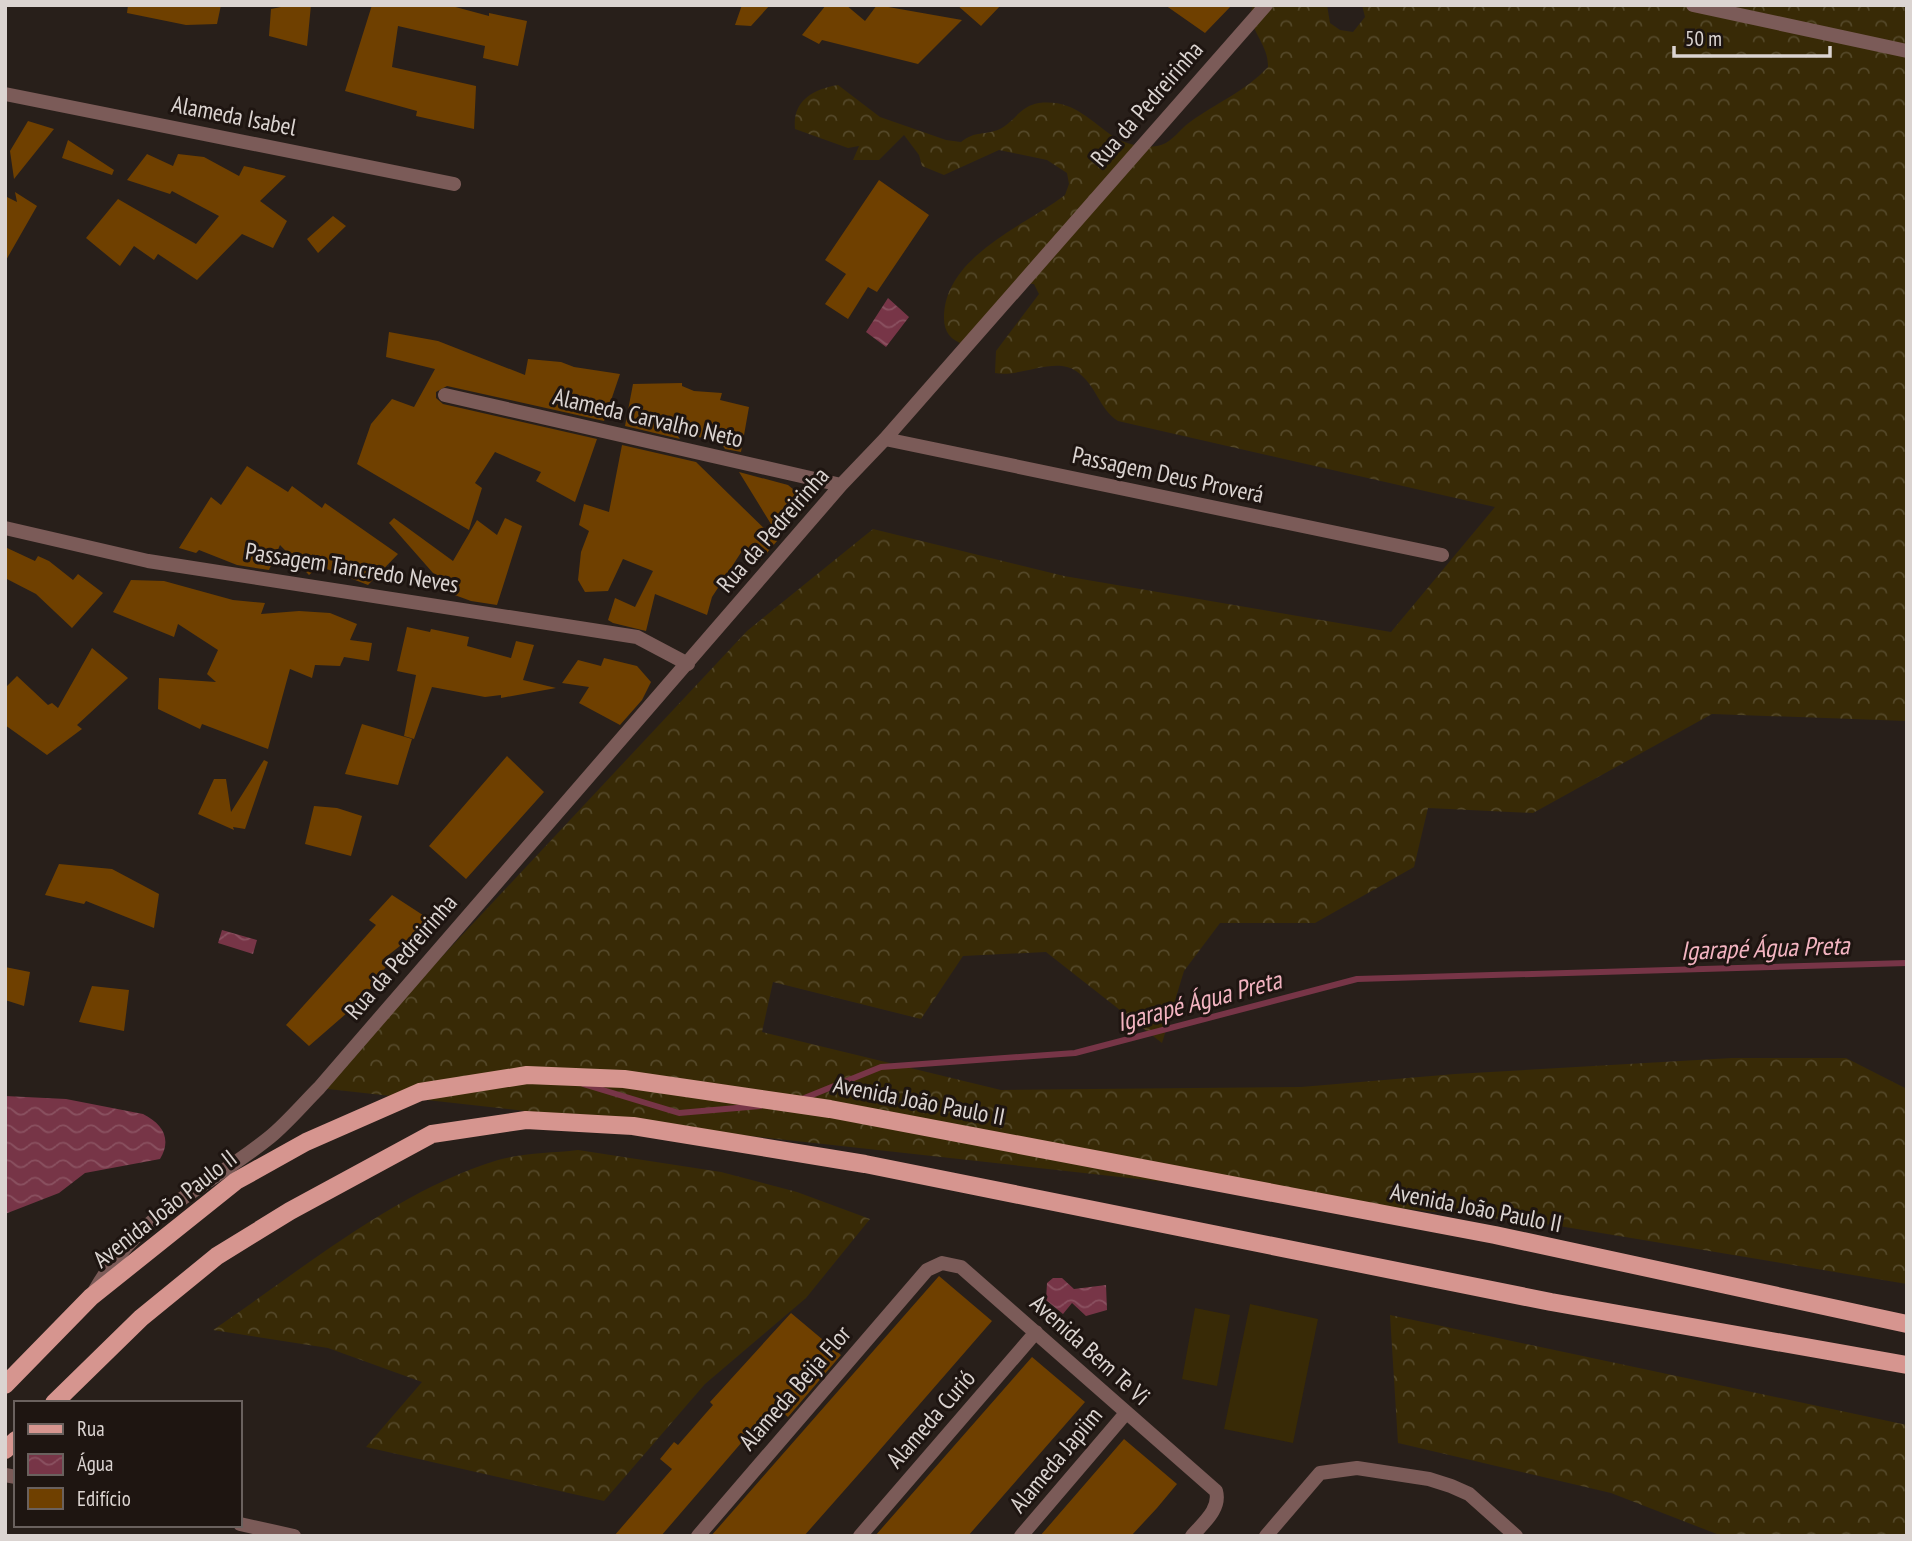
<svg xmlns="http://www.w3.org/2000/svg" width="1912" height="1541" font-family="'PT Sans Narrow',sans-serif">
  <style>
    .grass { fill: #382a06 }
    .forest { fill: url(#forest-crowns) }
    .water { fill: url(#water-waves) }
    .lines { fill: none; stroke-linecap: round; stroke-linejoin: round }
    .stream { stroke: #773547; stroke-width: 6 }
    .building { fill: #6f4000 }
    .street { stroke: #7b5b58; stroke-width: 14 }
    .primary { stroke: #d6958f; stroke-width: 18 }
    .labels { text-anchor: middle; stroke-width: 6; stroke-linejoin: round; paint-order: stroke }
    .street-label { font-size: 24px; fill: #dbd4d1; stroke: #1e1511 }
    .water-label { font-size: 26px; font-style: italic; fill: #f3b4c1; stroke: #1e1511 }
  </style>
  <defs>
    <pattern id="forest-crowns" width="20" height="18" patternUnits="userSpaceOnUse" patternTransform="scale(1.75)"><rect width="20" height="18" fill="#382a06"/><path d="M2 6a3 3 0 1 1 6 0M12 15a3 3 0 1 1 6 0" fill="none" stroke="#544829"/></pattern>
    <pattern id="water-waves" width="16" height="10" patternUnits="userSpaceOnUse" patternTransform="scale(1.75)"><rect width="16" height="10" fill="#773547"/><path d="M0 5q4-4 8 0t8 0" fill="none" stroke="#8a5160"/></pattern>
  </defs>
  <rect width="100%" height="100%" fill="#281f1a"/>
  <!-- grass -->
  <path class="grass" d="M1250 1304 1318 1319 1293 1443 1224 1429Z
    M1195 1308 1230 1315 1217 1386 1182 1379Z"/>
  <!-- forest -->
  <path class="forest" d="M1253 5H1327L1330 23 1340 30 1353 32 1365 17 1362 5H1907V721L1712 714 1533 813 1428 808 1414 867 1315 923H1220L1184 971 1162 1043 1046 952 963 956 921 1019 773 982 762 1032 1001 1090 1301 1087 1455 1074 1732 1058H1846L1907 1089V1284L1553 1225 319 1088 747 631 873 529 1064 576 1391 632 1495 507 1118 421C1098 408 1097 385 1076 371 1055 356 1019 378 995 373L996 351 1039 294 1034 284H1023L965 345C951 340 944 333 944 318 944 256 1025 226 1065 195L1069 184 1067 173 1047 160 999 150 944 175 922 166 919 155 904 135 879 160H853L859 146 848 148 795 129C792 101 813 89 838 85L880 117 946 140 961 142C976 130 984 136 1000 129 1015 121 1020 106 1039 103 1073 99 1089 120 1114 137 1126 145 1148 149 1161 145 1173 141 1180 129 1190 122 1216 103 1246 91 1268 67 1269 42 1244 27 1253 5Z
    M578 1150 721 1172 797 1192 870 1219 806 1298 705 1384 604 1501 366 1447 422 1382 328 1348 213 1330C300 1271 397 1190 498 1160 523 1153 552 1153 578 1150Z
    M1390 1315 1907 1425V1536H1722L1611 1493 1398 1443Z"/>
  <!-- water -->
  <path class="water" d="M888 298 909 317 886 347 866 332Z
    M222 930 257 940 253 954 218 943Z
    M5 1096 66 1099 143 1114C163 1124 172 1139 160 1159L85 1173 59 1193 5 1214Z
    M1053 1278H1062L1074 1289 1106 1285 1107 1310 1086 1316 1072 1303 1063 1314 1046 1300 1047 1283Z"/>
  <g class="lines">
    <!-- stream -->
    <path class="stream" d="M583 1084 679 1113 760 1106
      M802 1099 881 1067 1075 1053 1357 979 1907 963"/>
  </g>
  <!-- building -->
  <path class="building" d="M128 5H221L217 24 186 25 127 13Z
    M291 5H311L307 46 269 36 271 9Z
    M372 5H448L489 16V13L527 21 518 66 483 58 485 46 398 26 392 67 476 86 474 129 416 116 417 111 345 91Z
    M742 5H770L751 26 735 25Z
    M826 5H846L865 21 877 5 962 20 918 64 822 40 819 44 802 35Z
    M957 5H1001L981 26Z
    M1165 5H1232L1205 33Z
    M28 121 54 129 14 179 10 151Z
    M68 140 114 170 112 175 62 158Z
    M147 154 173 166 178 154 204 157 239 176 244 166 286 176 260 201 287 221 273 248 242 234 197 280 158 254 154 260 134 246 120 266 86 238 118 199 196 244 219 216 172 191 170 194 127 180Z
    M879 180 929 215 877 292 868 287 848 319 825 304 846 274 825 260Z
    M15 192 37 206 5 262V196L17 202Z
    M333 216 346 226 318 253 307 239Z
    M389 332 438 341 525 375 528 359 561 362 574 367 620 374 604 421 447 386 436 392V398L443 404 597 439 575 502 536 481 541 472 495 452 475 483 482 488 469 530 357 464 371 424 392 399 414 407 435 369 386 357Z
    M682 383V386L694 391 722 393 720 400 749 407 741 452 725 449 720 441 676 433 680 439 625 426 633 384Z
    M622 445 696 462 777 541 761 560 742 551 712 597 707 615 655 594 646 631 613 623 608 620 615 598 635 607 653 571 623 559 608 591 585 592 578 580 581 552 589 531 579 525 584 504 609 512Z
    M247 466 288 492 292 486 322 508 325 503 398 554 368 585 319 566 309 575 280 545 269 570 237 565 199 550 196 553 179 548 211 497 221 505Z
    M739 472 788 485 810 503 798 517 796 515 779 537Z
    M394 518 453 561 477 520 497 535 505 518 522 526 497 605 471 601 441 590 446 579 433 573 389 523Z
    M5 547 35 561 38 556 49 561 73 580 78 574 103 593 72 628 36 594 5 578Z
    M131 580 164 581 233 600 265 603 261 614 299 611 330 613 357 624 350 640 372 643 369 661 344 657 340 666 315 665 312 678 290 669 268 749 202 724 200 729 158 709 159 678 216 682 207 674 218 650 178 624 174 637 113 612Z
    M407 627 430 632 431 629 469 637 467 646 511 658 516 641 534 645 523 680 556 688 501 698V695L485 697 432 687 414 739 404 736 416 675 397 671Z
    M92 648 128 678 77 725 82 729 47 755 5 725V688L17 676 48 705 52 703 58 708Z
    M604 658 637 666 651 682 642 700 620 725 579 703 589 687 562 683 578 660 601 666Z
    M362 724 412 739 398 785 345 774Z
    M507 756 544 792 466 879 429 846Z
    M264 760 268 762 245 829 233 827 234 830 198 814 214 779H226L231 812Z
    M314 806 337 808 362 816 351 856 305 844Z
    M59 864 112 869 159 894 154 928 86 901 84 904 45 895Z
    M392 895 432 921 382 960 388 964 363 999 309 1046 286 1025 376 925 369 920Z
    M5 967 30 972 24 1006 5 1000Z
    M92 986 129 990 124 1031 79 1022Z
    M939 1276 992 1321 865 1467 804 1536H711Z
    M791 1313 841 1355 788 1417 774 1405 661 1536H614L672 1469 660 1459 674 1442 678 1445 713 1405 710 1402Z
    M1032 1357 1085 1402 968 1536H875Z
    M1124 1439 1177 1484 1157 1508 1131 1536H1040Z"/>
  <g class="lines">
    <!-- street -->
    <path class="street" d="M1693 5 1907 51
      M5 94 454 184
      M445 395 841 485
      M885 439 1442 555
      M5 528 148 561 637 637 688 664
      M95 1290C142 1209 202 1192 270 1137 287 1123 303 1104 319 1088L841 485 885 439 1266 5
      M5 1475 16 1477
      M240 1524 294 1536
      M698 1536 927 1270 942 1263 961 1267 1216 1491C1221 1509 1203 1523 1192 1536
      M860 1536 1036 1332
      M1021 1536 1126 1413
      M1266 1536 1320 1473 1357 1468 1429 1479 1451 1486 1469 1494 1516 1536"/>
    <!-- primary -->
    <path class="primary" d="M5 1385 91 1297 236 1181 306 1142 420 1092 527 1075 624 1079 830 1109 1495 1235 1907 1324
      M54 1403 141 1318 217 1256 290 1211 432 1134 526 1120 633 1126 865 1164 1551 1302 1907 1365
      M5 1450 16 1440"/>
  </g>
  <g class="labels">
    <!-- street labels -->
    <g class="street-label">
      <text transform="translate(1147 104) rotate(-49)" y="8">Rua da Pedreirinha</text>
      <text transform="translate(234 116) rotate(11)" y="8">Alameda Isabel</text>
      <text transform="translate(648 418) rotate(13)" y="8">Alameda Carvalho Neto</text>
      <text transform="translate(1168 475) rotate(12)" y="8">Passagem Deus Proverá</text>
      <text transform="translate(773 530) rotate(-49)" y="8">Rua da Pedreirinha</text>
      <text transform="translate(352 568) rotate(9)" y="8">Passagem Tancredo Neves</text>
      <text transform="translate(401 957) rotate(-49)" y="8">Rua da Pedreirinha</text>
      <text transform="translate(919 1101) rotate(11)" y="8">Avenida João Paulo II</text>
      <text transform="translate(1476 1208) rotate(11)" y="8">Avenida João Paulo II</text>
      <text transform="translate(165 1209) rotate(-38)" y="8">Avenida João Paulo II</text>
      <text transform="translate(1090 1350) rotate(42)" y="8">Avenida Bem Te Vi</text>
      <text transform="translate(795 1388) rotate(-49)" y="8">Alameda Beija Flor</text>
      <text transform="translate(931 1419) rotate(-49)" y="8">Alameda Curió</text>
      <text transform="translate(1056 1460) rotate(-50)" y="8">Alameda Japiim</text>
    </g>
    <!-- water labels -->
    <g class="water-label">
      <text transform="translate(1765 948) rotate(-2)" y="9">Igarapé Água Preta</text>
      <text transform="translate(1199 1001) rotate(-15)" y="9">Igarapé Água Preta</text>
    </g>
  </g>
  <!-- border -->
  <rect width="1912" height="1541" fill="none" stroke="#dbd4d1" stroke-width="14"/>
  <!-- legend -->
  <rect x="14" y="1401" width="228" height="126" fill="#1e1511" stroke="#6a615e" stroke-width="2"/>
  <rect x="28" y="1424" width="35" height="10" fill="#d6958f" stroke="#6a615e" stroke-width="2"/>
  <text x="77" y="1436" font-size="21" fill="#dbd4d1">Rua</text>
  <rect x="28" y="1454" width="35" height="21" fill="url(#water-waves)" stroke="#6a615e" stroke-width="2"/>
  <text x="77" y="1471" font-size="21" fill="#dbd4d1">Água</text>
  <rect x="28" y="1488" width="35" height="21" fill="#6f4000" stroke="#6a615e" stroke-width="2"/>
  <text x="77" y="1506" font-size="21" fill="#dbd4d1">Edifício</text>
  <!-- scale -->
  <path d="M1674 46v10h156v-10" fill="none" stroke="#dbd4d1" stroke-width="3.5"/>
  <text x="1685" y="46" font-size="21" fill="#dbd4d1" stroke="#1e1511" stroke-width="5" paint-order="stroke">50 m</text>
</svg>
